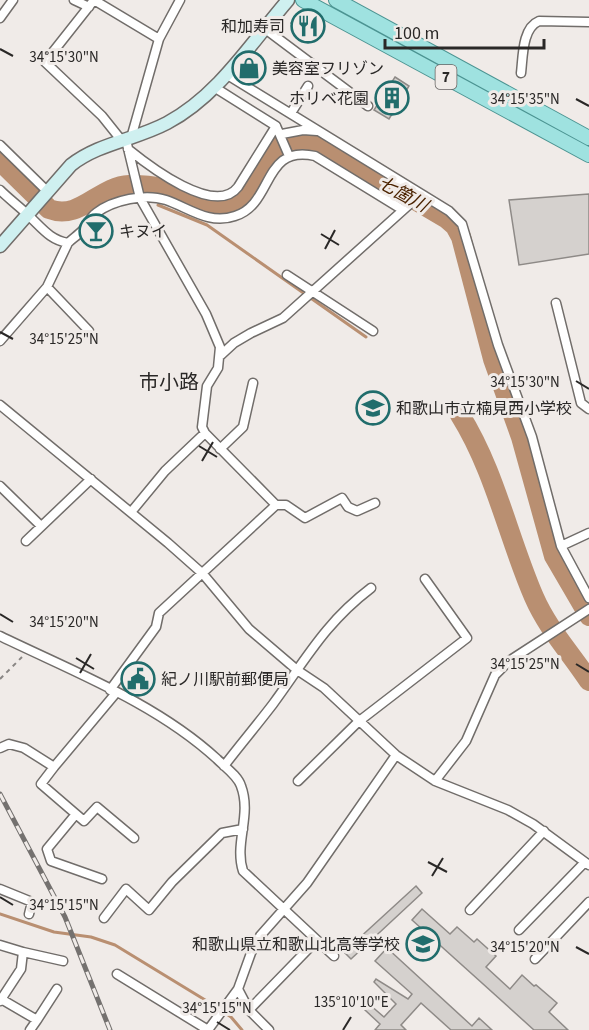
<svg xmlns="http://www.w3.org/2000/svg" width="589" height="1030" font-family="'Source Sans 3','Noto Sans JP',sans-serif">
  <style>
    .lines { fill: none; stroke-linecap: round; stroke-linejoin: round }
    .stream { stroke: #b98f71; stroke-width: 3 }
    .river { stroke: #b98f71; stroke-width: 20 }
    .building { fill: #d5d1ce; stroke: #8e8a87; stroke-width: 1.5 }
    .street-casing { stroke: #716d6a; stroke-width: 11 }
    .secondary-casing { stroke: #716d6a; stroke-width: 15 }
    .primary-casing { stroke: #4c9492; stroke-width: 16 }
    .path { stroke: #898684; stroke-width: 2; stroke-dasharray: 4.5 4.5; stroke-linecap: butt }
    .street { stroke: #fff; stroke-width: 8 }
    .secondary { stroke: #cff0f0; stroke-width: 12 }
    .primary { stroke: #9fe2e0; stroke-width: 14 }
    .rail-casing { stroke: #74716f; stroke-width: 5 }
    .rail { stroke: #f0ebe8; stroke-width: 3; stroke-dasharray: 9; stroke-linecap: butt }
    .ticks { fill: none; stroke: #2a2827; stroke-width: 2 }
    .labels { text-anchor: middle; stroke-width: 6; stroke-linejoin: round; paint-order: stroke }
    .shield { fill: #f0ebe8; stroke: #656261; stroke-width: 1.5 }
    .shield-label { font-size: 15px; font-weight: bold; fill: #2a2827 }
    .poi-label { font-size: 16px; fill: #2a2827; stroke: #f0ebe8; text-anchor: start }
    .water-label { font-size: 18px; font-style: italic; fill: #4b2300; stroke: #f0ebe8 }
    .quarter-label { font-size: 20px; fill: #2a2827; stroke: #f0ebe8 }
    .ticks-label { font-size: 15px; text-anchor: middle; fill: #2a2827; stroke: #f0ebe8; stroke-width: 6; stroke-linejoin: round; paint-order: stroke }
  </style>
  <rect width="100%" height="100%" fill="#f0ebe8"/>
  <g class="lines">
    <!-- stream -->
    <path class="stream" d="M148 186 151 194
      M158 205 207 225 366 337
      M0 914 54 932 91 937 115 945 215 1006 231 1017 242 1030"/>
    <!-- river -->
    <path class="river" d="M0 161 49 209C80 221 99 186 129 185 142 185 154 185 166 190 187 197 208 215 231 206 267 191 256 122 325 147L447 219 455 226 461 237 493 359 521 437 554 556 589 616
      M460 415C495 471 508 537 534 597 548 629 570 652 589 681"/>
  </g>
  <!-- building -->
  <path class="building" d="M297 15H306L324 29 315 40 291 23Z
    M252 57 262 65 250 81 239 73Z
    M395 77 409 86 389 119 374 110Z
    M589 194V254L519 265 509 200Z
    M416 886 422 893 351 959 344 952Z
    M422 909 450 934 457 927 474 942 477 939 496 956 486 967 510 989 522 975 534 986 536 985 557 1003 549 1012 568 1030H534L412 920Z
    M387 948 472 1026 479 1018 492 1030H451L421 1003 401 1025 406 1030H375L380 1024 365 1010 370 1005 384 1017 396 1004 374 982 376 979 408 999 412 994 375 961Z"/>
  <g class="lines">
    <defs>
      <path id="street" d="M74 0 89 7
        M94 0 45 62 102 116 122 141
        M94 0 159 39
        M0 18 13 0
        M264 28 368 106
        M521 73C523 57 522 28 539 21L589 22
        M226 74 449 211 462 224 498 345 532 437 561 546 589 598
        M214 87 276 126 289 156
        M291 113 308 86
        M282 134 303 130 317 131
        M131 138 159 39 180 0
        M0 145 48 192
        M128 149C149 166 215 217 238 187L276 126
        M0 190C9 199 20 207 29 216 42 228 50 240 68 243 72 239 78 235 82 231 87 225 90 217 96 213 113 200 145 193 166 200 189 208 209 225 235 216 274 204 262 144 315 156L403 210
        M287 275 373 331
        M47 287 89 331
        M556 303 581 403 589 409
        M0 341 47 287 68 243
        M221 355 234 343 251 333 283 318 421 194
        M0 405 168 543 203 574 249 629 297 670 324 688 396 755 435 781 508 810 533 824 589 865
        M220 449 243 427 253 383
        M0 486 41 526
        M276 505H286L305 518 342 498 348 507 357 511 375 503
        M132 511 165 471 205 433
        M26 541 91 479
        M561 546 589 533
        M0 636C74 672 156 703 217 759 225 767 238 776 241 786 252 815 234 843 243 871L334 956
        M110 690 156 627 159 613 276 505 205 433 202 427 207 386 218 368 220 347 206 314 140 198 126 140
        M0 748 9 744 24 748 54 767 116 693
        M224 766C240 745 257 725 273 704 306 659 325 623 371 588
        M54 767 41 784 84 821 97 807 134 838
        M298 781 358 722 467 638 425 579
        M435 781 466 741 495 675 509 661 589 609
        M76 814 47 849 51 861 102 879
        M0 889 32 902 29 914
        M470 910 544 831
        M104 918 126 889 149 910 172 882 222 833 243 829
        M519 930 585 862
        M0 945 23 952
        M535 959 589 902
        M117 974 208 1030
        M238 989 249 1010 269 1030
        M1 999 37 1020 57 989
        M0 1001 21 969 23 952 63 961
        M249 1010 316 941
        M30 1030 37 1020
        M208 1030 238 989 251 953 260 936 307 883 396 755"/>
      <path id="secondary" d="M0 246 71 165C99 143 135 140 167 123 218 96 251 43 288 0"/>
      <path id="primary" d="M303 0 589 155
        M336 0 589 138"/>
    </defs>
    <!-- street casing -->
    <use href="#street" class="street-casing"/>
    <!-- secondary casing -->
    <use href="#secondary" class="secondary-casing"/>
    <!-- primary casing -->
    <use href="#primary" class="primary-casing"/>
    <!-- path -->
    <path class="path" d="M0 679 22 657"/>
    <!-- street -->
    <use href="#street" class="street"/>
    <!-- secondary -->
    <use href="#secondary" class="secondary"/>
    <!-- primary -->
    <use href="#primary" class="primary"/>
    <defs>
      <path id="rail" d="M0 794 65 917 110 1030"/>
    </defs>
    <!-- rail casing -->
    <use href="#rail" class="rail-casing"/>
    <!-- rail -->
    <use href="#rail" class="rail"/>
  </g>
  <!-- ticks -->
  <path class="ticks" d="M0 49 13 56M576 99 589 106M321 234 339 245M325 249 335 230M0 332 13 339M576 381 589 389M199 446 217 457M202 461 213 442M0 614 13 622M76 658 94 669M576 664 589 672M80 673 91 654M428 862 447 872M432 876 443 858M0 897 13 905M576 947 589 954M217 1022 230 1030M343 1030 351 1017"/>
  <!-- icons -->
  <defs>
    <symbol id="restaurant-ring" viewBox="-11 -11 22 22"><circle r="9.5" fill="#f0ebe8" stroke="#216d6c" stroke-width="1.5"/><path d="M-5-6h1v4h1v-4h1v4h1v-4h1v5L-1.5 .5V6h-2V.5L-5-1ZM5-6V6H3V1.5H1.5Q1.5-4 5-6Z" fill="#216d6c"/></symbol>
    <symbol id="shop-ring" viewBox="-11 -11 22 22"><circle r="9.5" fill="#f0ebe8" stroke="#216d6c" stroke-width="1.5"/><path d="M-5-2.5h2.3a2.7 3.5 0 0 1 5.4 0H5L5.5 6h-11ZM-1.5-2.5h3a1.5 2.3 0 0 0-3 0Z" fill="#216d6c"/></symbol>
    <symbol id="building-ring" viewBox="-11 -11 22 22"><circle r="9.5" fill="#f0ebe8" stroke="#216d6c" stroke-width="1.5"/><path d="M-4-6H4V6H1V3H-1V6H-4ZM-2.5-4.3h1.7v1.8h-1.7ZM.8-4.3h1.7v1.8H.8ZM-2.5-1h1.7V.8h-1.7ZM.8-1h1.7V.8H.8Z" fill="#216d6c"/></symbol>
    <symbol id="bar-ring" viewBox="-11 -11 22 22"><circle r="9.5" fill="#f0ebe8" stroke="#216d6c" stroke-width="1.5"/><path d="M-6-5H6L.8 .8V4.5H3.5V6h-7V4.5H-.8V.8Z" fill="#216d6c"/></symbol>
    <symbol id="school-ring" viewBox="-11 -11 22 22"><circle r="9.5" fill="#f0ebe8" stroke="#216d6c" stroke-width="1.5"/><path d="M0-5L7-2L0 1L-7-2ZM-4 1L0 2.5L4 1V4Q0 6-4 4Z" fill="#216d6c"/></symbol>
    <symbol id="civic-ring" viewBox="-11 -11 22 22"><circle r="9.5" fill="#f0ebe8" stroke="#216d6c" stroke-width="1.5"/><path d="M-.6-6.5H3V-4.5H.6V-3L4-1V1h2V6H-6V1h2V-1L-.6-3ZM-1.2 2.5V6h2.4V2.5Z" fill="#216d6c"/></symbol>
  </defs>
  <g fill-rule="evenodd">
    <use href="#restaurant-ring" x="289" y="7" width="38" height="38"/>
    <use href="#shop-ring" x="230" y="49" width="38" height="38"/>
    <use href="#building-ring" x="373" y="79" width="38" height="38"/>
    <use href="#bar-ring" x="77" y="212" width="38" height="38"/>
    <use href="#school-ring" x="354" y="389" width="38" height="38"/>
    <use href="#civic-ring" x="119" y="660" width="38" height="38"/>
    <use href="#school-ring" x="404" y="925" width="38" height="38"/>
  </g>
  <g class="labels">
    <!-- shield labels -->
    <rect class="shield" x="435.5" y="65" width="21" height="24" rx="4.5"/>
    <g class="shield-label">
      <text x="446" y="82">7</text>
    </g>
    <!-- poi labels -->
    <g class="poi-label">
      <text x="285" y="32" text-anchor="end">和加寿司</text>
      <text x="272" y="74">美容室フリゾン</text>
      <text x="369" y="104" text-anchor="end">ホリベ花園</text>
      <text x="119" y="237">キヌイ</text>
      <text x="396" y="414">和歌山市立楠見西小学校</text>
      <text x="161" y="685">紀ノ川駅前郵便局</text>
      <text x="400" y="950" text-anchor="end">和歌山県立和歌山北高等学校</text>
    </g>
    <!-- water labels -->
    <g class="water-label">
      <text transform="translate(403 194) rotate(29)" y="6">七箇川</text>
    </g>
    <!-- quarter labels -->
    <g class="quarter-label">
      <text x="169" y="389">市小路</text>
    </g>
  </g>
  <g class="ticks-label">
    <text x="64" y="62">34°15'30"N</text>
    <text x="525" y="104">34°15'35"N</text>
    <text x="64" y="344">34°15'25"N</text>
    <text x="525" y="387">34°15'30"N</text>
    <text x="64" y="627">34°15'20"N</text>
    <text x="525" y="669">34°15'25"N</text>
    <text x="64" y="910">34°15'15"N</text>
    <text x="525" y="952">34°15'20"N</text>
    <text x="351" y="1007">135°10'10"E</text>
    <text x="217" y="1013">34°15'15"N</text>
  </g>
  <!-- scale -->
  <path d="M385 39v9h159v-9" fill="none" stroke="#2a2827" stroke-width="3"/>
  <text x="394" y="39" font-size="18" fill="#2a2827" stroke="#f0ebe8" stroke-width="4.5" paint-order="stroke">100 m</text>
</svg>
